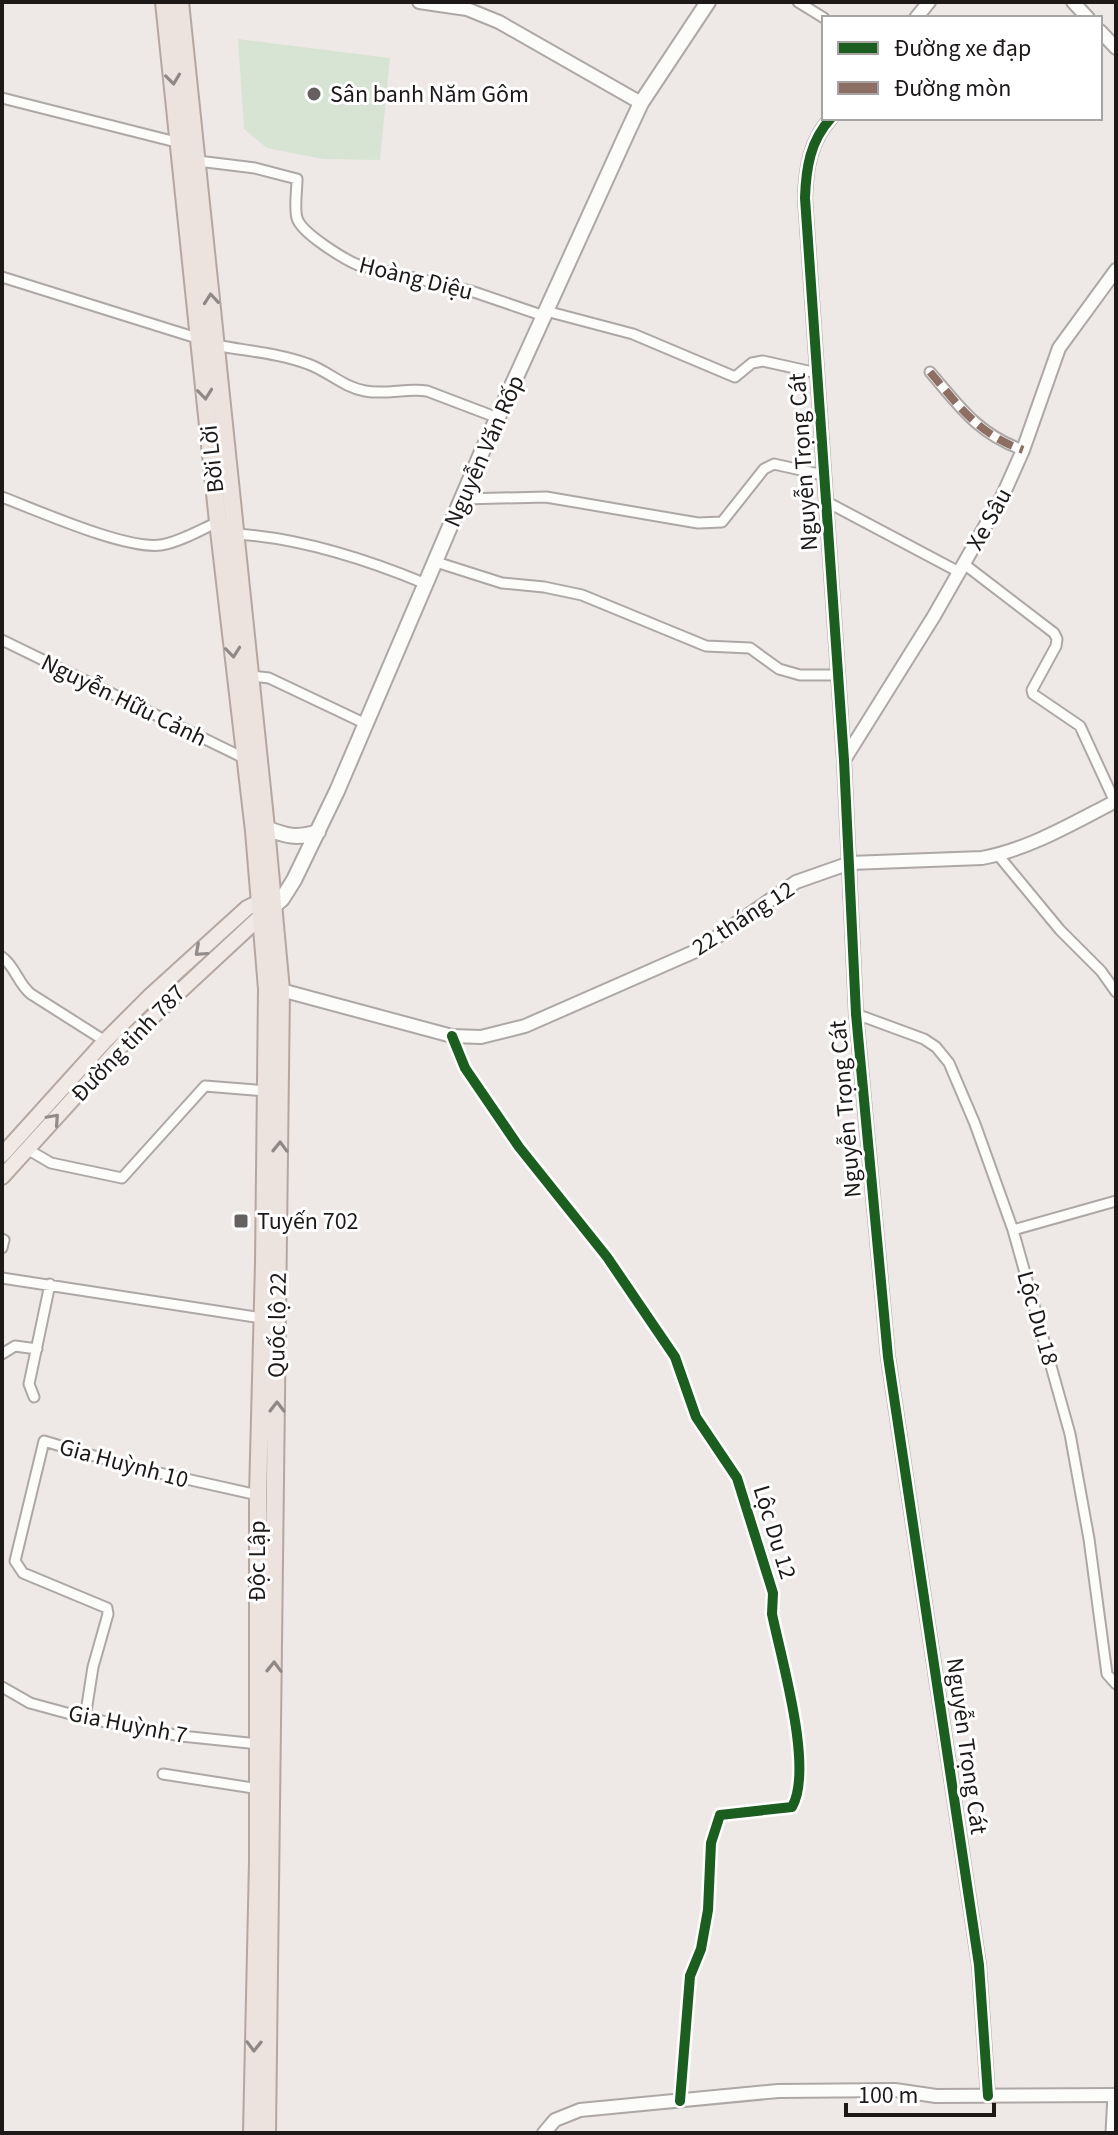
<svg xmlns="http://www.w3.org/2000/svg" width="1118" height="2135" font-family="'Source Sans 3',sans-serif">
  <style>
    .green { fill: #d7e4d4 }
    .lines { fill: none; stroke-linecap: round; stroke-linejoin: round }
    .minor-casing { stroke: #ada8a6; stroke-width: 13 }
    .tertiary-casing { stroke: #ada8a6; stroke-width: 16 }
    .secondary-casing { stroke: #ada8a6; stroke-width: 18 }
    .primary-casing { stroke: #b5a7a0; stroke-width: 18 }
    .trunk-casing { stroke: #b5a7a0; stroke-width: 20 }
    .minor { stroke: #fcfcfb; stroke-width: 9 }
    .tertiary { stroke: #fcfcfb; stroke-width: 12 }
    .secondary { stroke: #fcfcfb; stroke-width: 14 }
    .primary { stroke: #f0e9e5; stroke-width: 14 }
    .trunk { stroke: #ece2de; stroke-width: 16 }
    .quiet { stroke: #8d6e63; stroke-width: 8; stroke-dasharray: 16 8; stroke-linecap: butt }
    .cycleway-casing { stroke: #fff; stroke-width: 15 }
    .cycleway { stroke: #1b5e20; stroke-width: 10 }
    .oneway { stroke: #8f8885 }
    .oneway2 { stroke: #918b89 }
    .poi-dot { fill: #666160; stroke: #fff; stroke-width: 3 }
    .labels { text-anchor: middle; stroke-width: 6; stroke-linejoin: round; paint-order: stroke }
    .poi-label { font-size: 24px; fill: #1d1918; stroke: #fff; text-anchor: start }
    .street-label { font-size: 24px; fill: #1d1918; stroke: #fff }
  </style>
  <rect width="100%" height="100%" fill="#eee8e6"/>
  <!-- green -->
  <path class="green" d="M238 39 390 58 380 160 323 159 267 148 244 129Z"/>
  <g class="lines">
    <defs>
      <path id="minor" d="M798 2 824 18
        M2 98 180 143
        M198 161 255 168 297 179C297 191 294 207 297 218 301 233 344 259 358 265L471 291 544 316
        M2 277 200 339
        M546 311 633 334 735 377 752 363 763 361 817 373
        M215 345C246 351 279 353 308 364 328 371 343 387 365 391 386 395 406 388 427 391L498 418
        M930 372C960 407 978 434 1023 450
        M2 497C39 511 126 550 161 545 180 542 200 530 218 522
        M462 499 546 497 698 523 722 522 764 469 774 464 823 475
        M827 502 959 572
        M236 534C301 538 366 559 426 584
        M436 562 502 583 544 587 582 595 706 646 750 648 779 669 800 675H838
        M964 564 1054 633 1057 639 1056 646 1032 690 1033 694 1080 726 1115 802
        M2 640 246 759
        M251 676 269 678 366 724
        M998 855 1060 930 1101 971 1116 992
        M2 957C15 966 18 984 31 994L105 1041
        M856 1014 924 1039 936 1047 949 1063 975 1124 1013 1230 1070 1434 1089 1539 1107 1674 1116 1684
        M452 1036 465 1068 519 1147 607 1257 675 1357 696 1417 737 1478 773 1593 772 1614C781 1658 814 1769 792 1807L720 1815 711 1843 708 1910 701 1949 690 1976 680 2101
        M27 1149 51 1163 122 1178 205 1086 267 1091
        M1013 1230 1116 1201
        M2 1239 4 1240 2 1248
        M2 1278 262 1318
        M2 1354 15 1346 37 1349
        M34 1397 29 1384 50 1284
        M2 1687 30 1703 85 1718 181 1736 259 1744
        M85 1718 93 1667 108 1614 107 1608 23 1573 15 1561 44 1441 128 1466 258 1495
        M163 1774 259 1789
        M1111 2133 1113 2095"/>
      <path id="tertiary" d="M419 2 467 9 499 22 641 103
        M1073 2 1088 18
        M916 18 929 2
        M1100 31 1116 48
        M831 118C810 141 806 168 805 198L844 760 856 1014 888 1357 979 1965 988 2096
        M844 760 934 616 1003 495 1023 450 1059 348 1116 270
        M281 990 452 1036 481 1037 525 1026 698 950 796 882 850 863 982 858C1030 849 1073 823 1116 801
        M544 2133 555 2120 580 2110 778 2091 895 2090 936 2096 1116 2095"/>
      <path id="secondary" d="M266 828C286 836 297 839 318 832
        M274 906 282 899 294 880 337 791 481 454 627 133 641 103 708 2"/>
      <path id="primary" d="M2 1155 105 1041 149 997 247 908 259 902
        M2 1177 121 1046 260 917"/>
      <path id="trunk" d="M164 2 218 522 254 831 267 989 264 1263 258 1495V1861L252 2133
        M180 2 266 828 281 990 267 2133"/>
    </defs>
    <!-- minor casing -->
    <use href="#minor" class="minor-casing"/>
    <!-- tertiary casing -->
    <use href="#tertiary" class="tertiary-casing"/>
    <!-- secondary casing -->
    <use href="#secondary" class="secondary-casing"/>
    <!-- primary casing -->
    <use href="#primary" class="primary-casing"/>
    <!-- trunk casing -->
    <use href="#trunk" class="trunk-casing"/>
    <!-- minor -->
    <use href="#minor" class="minor"/>
    <!-- tertiary -->
    <use href="#tertiary" class="tertiary"/>
    <!-- secondary -->
    <use href="#secondary" class="secondary"/>
    <!-- primary -->
    <use href="#primary" class="primary"/>
    <!-- trunk -->
    <use href="#trunk" class="trunk"/>
    <!-- quiet -->
    <path class="quiet" d="M930 372C960 407 978 434 1023 450"/>
    <defs>
      <path id="cycleway" d="M831 118C810 141 806 168 805 198L844 760 856 1014 888 1357 979 1965 988 2096
        M452 1036 465 1068 519 1147 607 1257 675 1357 696 1417 737 1478 773 1593 772 1614C781 1658 814 1769 792 1807L720 1815 711 1843 708 1910 701 1949 690 1976 680 2101"/>
    </defs>
    <!-- cycleway casing -->
    <use href="#cycleway" class="cycleway-casing"/>
    <!-- cycleway -->
    <use href="#cycleway" class="cycleway"/>
  </g>
  <!-- one-way arrows -->
  <defs><path id="oneway-chevron" d="M-2-3.5L2.5 0L-2 3.5" fill="none" stroke-width="1.6" stroke-linecap="round" stroke-linejoin="round" transform="scale(2)"/></defs>
  <g class="oneway">
    <use href="#oneway-chevron" transform="translate(173 79) rotate(83)"/>
    <use href="#oneway-chevron" transform="translate(211 299) rotate(-95)"/>
    <use href="#oneway-chevron" transform="translate(205 394) rotate(84)"/>
    <use href="#oneway-chevron" transform="translate(233 652) rotate(84)"/>
    <use href="#oneway-chevron" transform="translate(280 1147) rotate(-89)"/>
    <use href="#oneway-chevron" transform="translate(277 1407) rotate(-90)"/>
    <use href="#oneway-chevron" transform="translate(274 1667) rotate(-89)"/>
    <use href="#oneway-chevron" transform="translate(254 2046) rotate(91)"/>
  </g>
  <g class="oneway2">
    <use href="#oneway-chevron" transform="translate(200 951) rotate(138)"/>
    <use href="#oneway-chevron" transform="translate(54 1119) rotate(-48)"/>
  </g>
  <!-- markers -->
  <g class="poi-dot">
    <circle cx="314" cy="94" r="8"/>
    <rect x="233" y="1213" width="16" height="16" rx="4"/>
  </g>
  <g class="labels">
    <!-- poi labels -->
    <g class="poi-label">
      <text x="330" y="102">Sân banh Năm Gôm</text>
      <text x="257" y="1229">Tuyến 702</text>
    </g>
    <!-- street labels -->
    <g class="street-label">
      <text transform="translate(416 278) rotate(14)" y="8">Hoàng Diệu</text>
      <text transform="translate(484 451) rotate(-66)" y="8">Nguyễn Văn Rốp</text>
      <text transform="translate(212 459) rotate(-96)" y="8">Bời Lời</text>
      <text transform="translate(803 462) rotate(-94)" y="8">Nguyễn Trọng Cát</text>
      <text transform="translate(989 519) rotate(-61)" y="8">Xe Sâu</text>
      <text transform="translate(124 700) rotate(26)" y="8">Nguyễn Hữu Cảnh</text>
      <text transform="translate(743 918) rotate(-33)" y="8">22 tháng 12</text>
      <text transform="translate(128 1043) rotate(-46)" y="8">Đường tỉnh 787</text>
      <text transform="translate(845 1109) rotate(-95)" y="8">Nguyễn Trọng Cát</text>
      <text transform="translate(1038 1318) rotate(74)" y="8">Lộc Du 18</text>
      <text transform="translate(277 1325) rotate(-89)" y="8">Quốc lộ 22</text>
      <text transform="translate(124 1463) rotate(15)" y="8">Gia Huỳnh 10</text>
      <text transform="translate(775 1532) rotate(73)" y="8">Lộc Du 12</text>
      <text transform="translate(257 1561) rotate(-90)" y="8">Độc Lập</text>
      <text transform="translate(128 1724) rotate(11)" y="8">Gia Huỳnh 7</text>
      <text transform="translate(967 1746) rotate(82)" y="8">Nguyễn Trọng Cát</text>
    </g>
  </g>
  <!-- border -->
  <rect width="1118" height="2135" fill="none" stroke="#1d1918" stroke-width="8"/>
  <!-- legend -->
  <rect x="822" y="16" width="280" height="104" fill="#ffffff" stroke="#a5a3a3" stroke-width="2"/>
  <rect x="838" y="42" width="40" height="12" fill="#1b5e20" stroke="#a5a3a3" stroke-width="2"/>
  <text x="894" y="56" font-size="24" fill="#1d1918">Đường xe đạp</text>
  <rect x="838" y="82" width="40" height="12" fill="#8d6e63" stroke="#a5a3a3" stroke-width="2"/>
  <text x="894" y="96" font-size="24" fill="#1d1918">Đường mòn</text>
  <!-- scale -->
  <path d="M846 2103v12h148v-12" fill="none" stroke="#1d1918" stroke-width="4"/>
  <text x="858" y="2103" font-size="24" fill="#1d1918" stroke="#ffffff" stroke-width="6" paint-order="stroke">100 m</text>
</svg>
